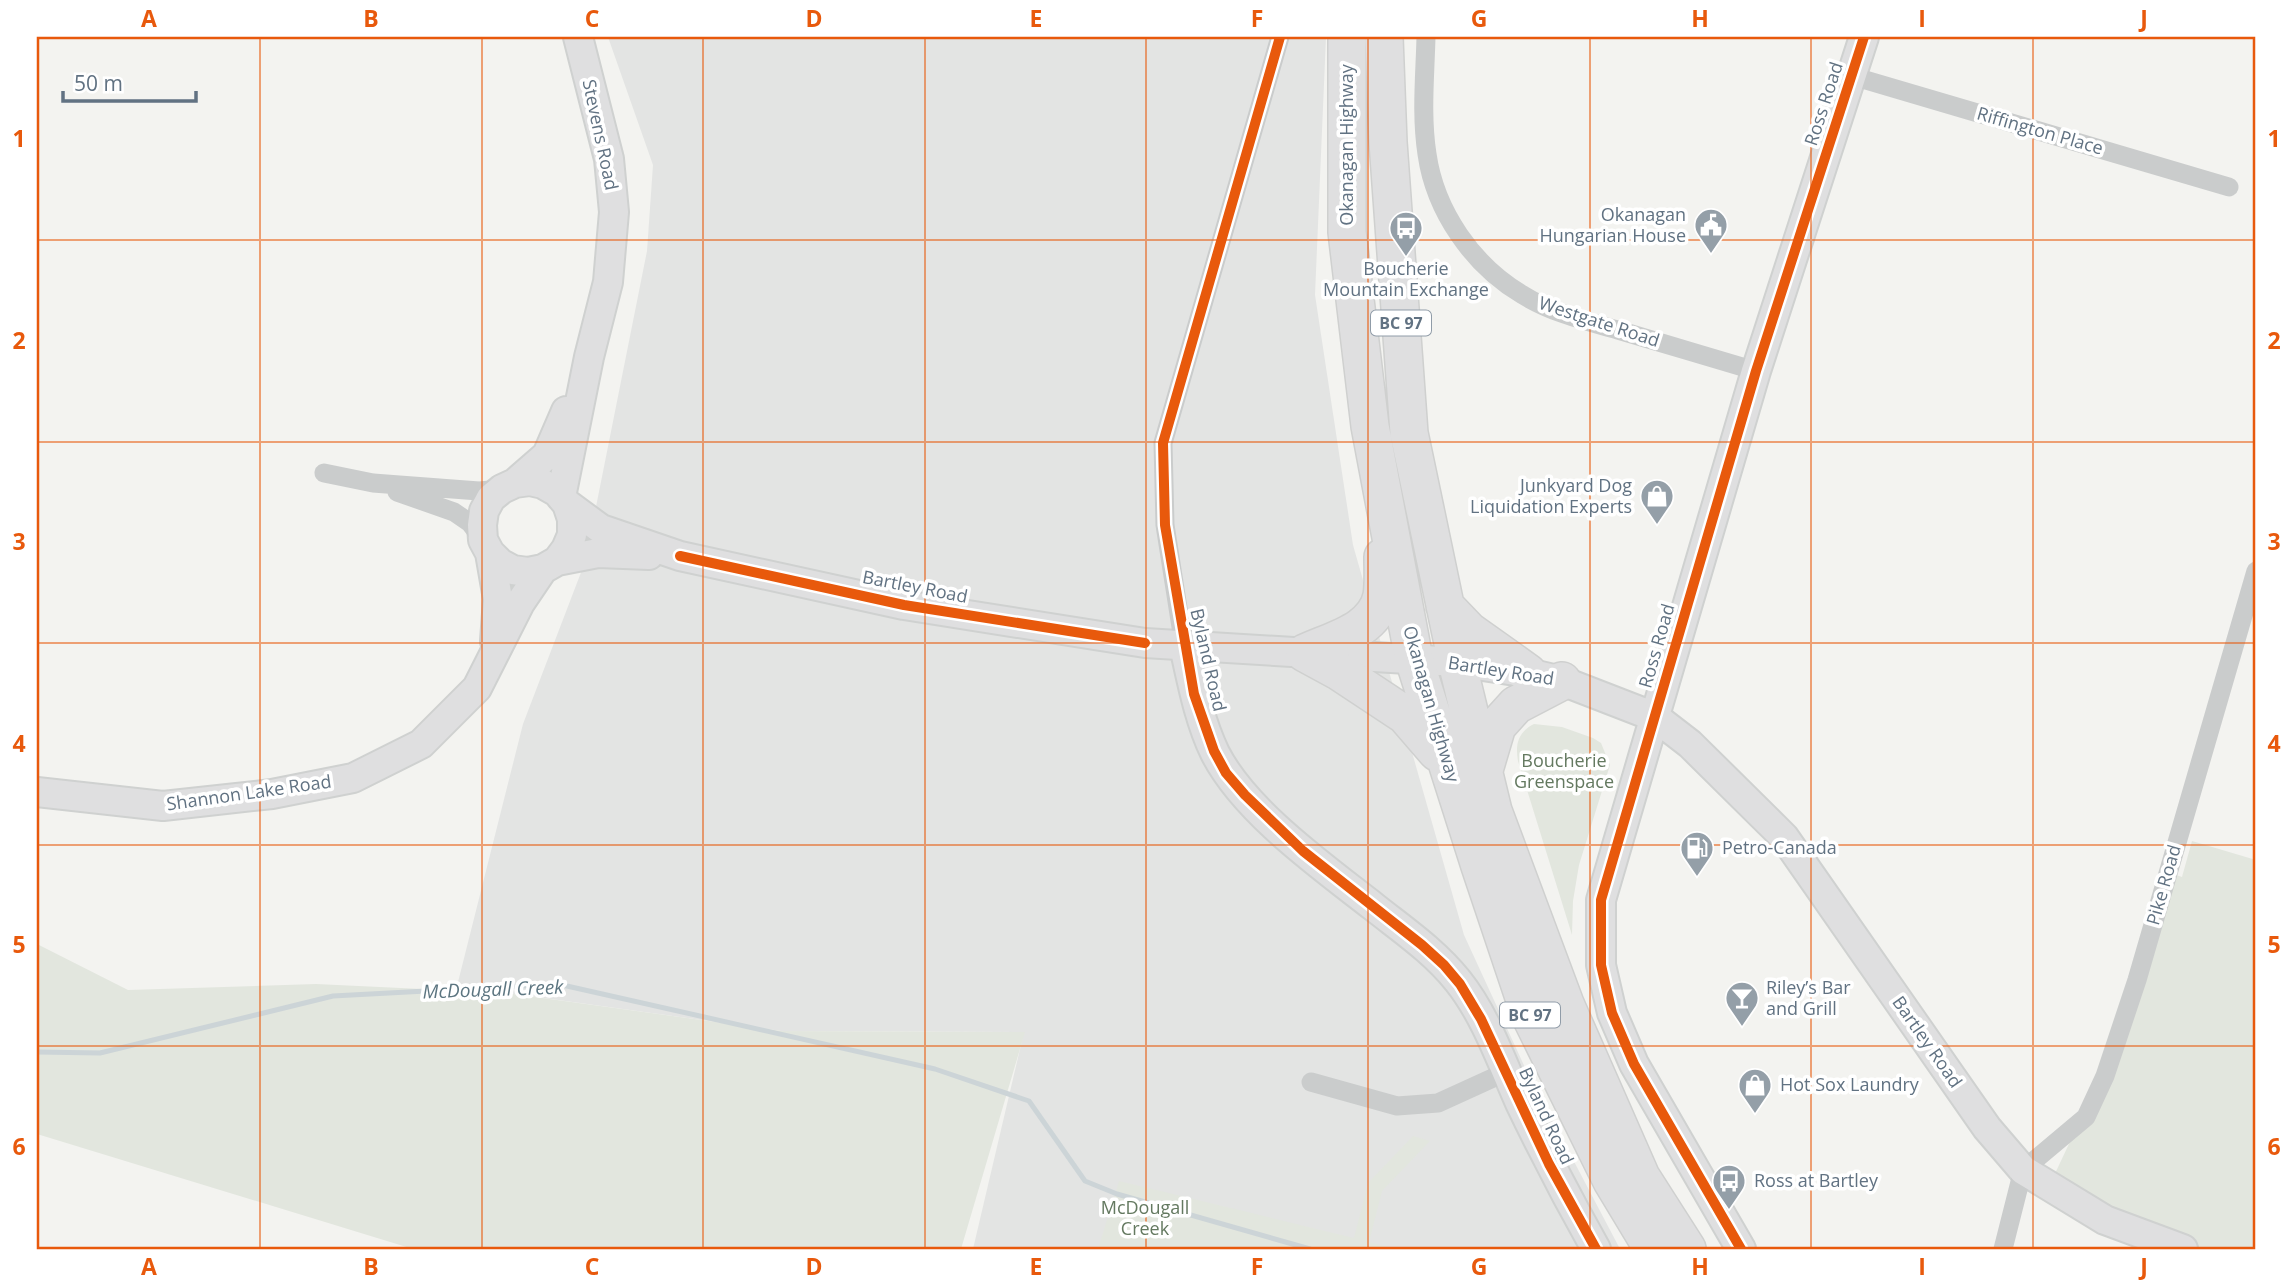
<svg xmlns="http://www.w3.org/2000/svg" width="2293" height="1286" font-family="'Open Sans',sans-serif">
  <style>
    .built { fill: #e3e4e3 }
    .green { fill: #e2e6de }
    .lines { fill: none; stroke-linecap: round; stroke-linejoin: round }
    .stream { stroke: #ccd4d7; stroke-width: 5 }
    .secondary-casing { stroke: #cfd1d0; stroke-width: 32 }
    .highway-casing { stroke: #cfd0cf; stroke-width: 40 }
    .street { stroke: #cacccc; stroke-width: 19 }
    .secondary { stroke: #dfdfe0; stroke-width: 28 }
    .highway { stroke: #dfdfe0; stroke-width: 37 }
    .cycleway-casing { stroke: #fff; stroke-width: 15 }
    .cycleway { stroke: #e8590c; stroke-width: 10 }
    .grid { fill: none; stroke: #e8590c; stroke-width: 2; stroke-opacity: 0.55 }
    .labels { text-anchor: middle; stroke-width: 7; stroke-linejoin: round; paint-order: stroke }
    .shield { fill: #fff; stroke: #909ca8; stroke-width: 2 }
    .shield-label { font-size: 16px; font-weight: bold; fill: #617282 }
    .street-label { font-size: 18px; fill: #617282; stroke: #fff }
    .poi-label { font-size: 18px; fill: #617282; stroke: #fff; text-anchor: start }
    .park-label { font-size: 18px; fill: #647960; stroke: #fff }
    .water-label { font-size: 19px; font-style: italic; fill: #5c7580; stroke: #fff }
    .neatline { fill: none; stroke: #e8590c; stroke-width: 2.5 }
    .grid-label { font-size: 23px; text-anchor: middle; font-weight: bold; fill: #e8590c }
  </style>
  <rect width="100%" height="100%" fill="#f3f3f0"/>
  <!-- built -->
  <path class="built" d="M608 37H1326L1315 295 1353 545 1464 935 1528 1074 1620 1249H973L1024 1032 781 1031 508 993 456 990 523 724 585 562 647 251 653 165Z"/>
  <!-- green -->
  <path class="green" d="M1534 724 1562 727 1593 738 1601 743 1610 765 1579 865 1573 901 1572 935 1518 761C1515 744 1518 732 1534 724Z
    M2192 841 2256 860V1249H2177L2051 1182 2143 987 2173 874 2182 877Z
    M37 944 128 990 316 984 507 993 781 1031 1025 1032 961 1249H413L37 1134Z
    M1413 1136 1430 1141 1382 1191 1369 1242 1395 1249H1098L1119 1181 1354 1238 1368 1183Z"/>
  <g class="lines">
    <!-- stream -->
    <path class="stream" d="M37 1052 100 1053 333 996 558 984 935 1069 1029 1101 1085 1181 1117 1194 1310 1249"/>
    <defs>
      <path id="secondary" d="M515 483 547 455 566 411
        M561 497 589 357 608 282 614 212 609 159 578 37
        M567 504 572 519V535L566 549 557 561 543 569 528 572 513 570 500 563 490 553 483 540 482 525 484 511 491 498 502 489 515 483 530 481 543 484 557 492 567 504 601 529 680 556 904 605 1145 643 1457 662 1528 673 1562 681 1655 717 1690 744 1784 837 1987 1128 2023 1170 2105 1220 2183 1249
        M490 553 498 599 495 641
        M557 561 598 553 649 555
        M1184 646C1192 682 1199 720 1215 753 1245 812 1323 867 1374 907 1403 930 1434 951 1458 981 1486 1016 1502 1063 1520 1103 1544 1153 1569 1201 1596 1249
        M37 792 163 806 272 794 353 778 421 744 477 688 520 603 543 569
        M1741 1249 1634 1064 1612 1013 1601 965V900L1756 371 1864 37"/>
      <path id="highway" d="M1347 37V232L1370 426 1414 659 1480 866 1530 1015 1612 1181 1653 1249
        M1384 37 1388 142 1409 433 1457 662 1493 811 1565 1004 1641 1177 1687 1249
        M1445 606 1469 631 1528 673
        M1305 653C1333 640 1375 631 1382 596 1384 584 1383 569 1383 557
        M1305 653 1340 672 1405 715 1437 752
        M1484 770 1497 726 1516 705 1562 681"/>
    </defs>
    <!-- secondary casing -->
    <use href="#secondary" class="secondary-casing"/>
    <!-- highway casing -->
    <use href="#highway" class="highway-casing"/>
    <!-- street -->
    <path class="street" d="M1426 37C1425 76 1421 115 1427 154 1435 211 1473 266 1523 295 1552 313 1586 321 1618 330 1664 344 1710 357 1756 371
      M1852 76 2229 187
      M324 473 373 483 479 491 502 489
      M397 492 454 512 470 523 483 540
      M1184 646 1165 525 1163 443 1280 37
      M1311 1082 1397 1106 1438 1103 1506 1072
      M2003 1249 2023 1170 2086 1117 2105 1076 2137 980 2256 571"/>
    <!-- secondary -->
    <use href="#secondary" class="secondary"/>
    <!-- highway -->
    <use href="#highway" class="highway"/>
    <defs>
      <path id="cycleway" d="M1280 37 1163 443 1165 525 1194 694 1214 751 1226 773 1245 795 1303 851 1422 945 1444 965 1460 984 1481 1019 1549 1164 1596 1249
        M680 556 904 605 1145 643
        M1741 1249 1634 1064 1612 1013 1601 965V900L1756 371 1864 37"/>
    </defs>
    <!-- cycleway casing -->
    <use href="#cycleway" class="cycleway-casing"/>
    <!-- cycleway -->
    <use href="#cycleway" class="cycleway"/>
  </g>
  <!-- grid -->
  <path class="grid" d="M260 37V1249M482 37V1249M703 37V1249M925 37V1249M1146 37V1249M1368 37V1249M1590 37V1249M1811 37V1249M2033 37V1249M37 240H2256M37 442H2256M37 643H2256M37 845H2256M37 1046H2256"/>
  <!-- icons -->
  <defs>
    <symbol id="civic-pin" viewBox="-11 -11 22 30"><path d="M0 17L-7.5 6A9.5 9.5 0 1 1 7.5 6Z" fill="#949fa8" stroke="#fff"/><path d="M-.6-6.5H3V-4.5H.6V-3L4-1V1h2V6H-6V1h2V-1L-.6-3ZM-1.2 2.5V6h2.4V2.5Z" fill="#fff"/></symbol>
    <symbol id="bus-pin" viewBox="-11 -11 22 30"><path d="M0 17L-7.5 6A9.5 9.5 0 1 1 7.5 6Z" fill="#949fa8" stroke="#fff"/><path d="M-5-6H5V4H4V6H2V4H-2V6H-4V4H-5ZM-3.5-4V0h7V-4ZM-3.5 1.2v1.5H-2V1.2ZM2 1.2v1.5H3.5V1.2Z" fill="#fff"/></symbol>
    <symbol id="shop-pin" viewBox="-11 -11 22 30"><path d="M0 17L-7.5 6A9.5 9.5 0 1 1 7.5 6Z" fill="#949fa8" stroke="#fff"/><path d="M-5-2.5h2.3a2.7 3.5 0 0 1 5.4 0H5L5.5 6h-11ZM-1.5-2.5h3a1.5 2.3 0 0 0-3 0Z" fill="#fff"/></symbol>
    <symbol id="fuel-pin" viewBox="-11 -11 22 30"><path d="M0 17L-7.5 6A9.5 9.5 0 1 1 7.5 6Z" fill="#949fa8" stroke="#fff"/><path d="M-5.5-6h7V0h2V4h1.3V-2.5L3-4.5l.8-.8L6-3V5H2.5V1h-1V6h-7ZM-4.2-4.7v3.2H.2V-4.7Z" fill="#fff"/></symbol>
    <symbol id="bar-pin" viewBox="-11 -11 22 30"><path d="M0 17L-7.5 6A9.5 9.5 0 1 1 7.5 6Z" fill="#949fa8" stroke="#fff"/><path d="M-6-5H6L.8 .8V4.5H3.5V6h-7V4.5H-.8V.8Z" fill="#fff"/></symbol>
  </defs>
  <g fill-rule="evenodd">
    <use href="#civic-pin" x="1692" y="206" width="38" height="52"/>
    <use href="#bus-pin" x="1387" y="209" width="38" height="52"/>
    <use href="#shop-pin" x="1638" y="477" width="38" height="52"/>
    <use href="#fuel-pin" x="1678" y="829" width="38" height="52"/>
    <use href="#bar-pin" x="1723" y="979" width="38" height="52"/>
    <use href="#shop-pin" x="1736" y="1066" width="38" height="52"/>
    <use href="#bus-pin" x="1710" y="1162" width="38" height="52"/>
  </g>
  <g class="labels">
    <!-- shield labels -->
    <g class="shield">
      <rect x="1371" y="310.5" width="60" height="25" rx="5"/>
      <rect x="1500" y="1002.5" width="60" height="25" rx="5"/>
    </g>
    <g class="shield-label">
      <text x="1401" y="329">BC 97</text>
      <text x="1530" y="1021">BC 97</text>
    </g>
    <!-- street labels -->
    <g class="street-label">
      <text transform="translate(1824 104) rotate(-72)" y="6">Ross Road</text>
      <text transform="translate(2040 131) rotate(16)" y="6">Riffington Place</text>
      <text transform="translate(600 135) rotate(78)" y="6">Stevens Road</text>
      <text transform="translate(1347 145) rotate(-90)" y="6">Okanagan Highway</text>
      <text transform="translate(1599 322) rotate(18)" y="6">Westgate Road</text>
      <text transform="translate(915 587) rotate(11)" y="6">Bartley Road</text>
      <text transform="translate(1657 646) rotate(-74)" y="6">Ross Road</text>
      <text transform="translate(1208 660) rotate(77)" y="6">Byland Road</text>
      <text transform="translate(1501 671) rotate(9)" y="6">Bartley Road</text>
      <text transform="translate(1431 704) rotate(74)" y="6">Okanagan Highway</text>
      <text transform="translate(249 793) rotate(-8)" y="6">Shannon Lake Road</text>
      <text transform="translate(2164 885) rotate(-74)" y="6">Pike Road</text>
      <text transform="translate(1927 1042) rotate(55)" y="6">Bartley Road</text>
      <text transform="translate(1546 1116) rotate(65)" y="6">Byland Road</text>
    </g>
    <!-- poi labels -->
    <g class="poi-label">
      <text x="1686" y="221" text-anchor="end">Okanagan<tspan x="1686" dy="21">Hungarian House</tspan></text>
      <text x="1406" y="275" text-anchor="middle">Boucherie<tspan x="1406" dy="21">Mountain Exchange</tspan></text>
      <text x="1632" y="492" text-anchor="end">Junkyard Dog<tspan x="1632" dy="21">Liquidation Experts</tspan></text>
      <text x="1722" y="854">Petro-Canada</text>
      <text x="1766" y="994">Riley’s Bar<tspan x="1766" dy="21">and Grill</tspan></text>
      <text x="1780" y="1091">Hot Sox Laundry</text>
      <text x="1754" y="1187">Ross at Bartley</text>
    </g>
    <!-- park labels -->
    <g class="park-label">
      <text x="1564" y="767">Boucherie<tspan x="1564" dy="21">Greenspace</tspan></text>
      <text x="1145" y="1214">McDougall<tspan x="1145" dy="21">Creek</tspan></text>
    </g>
    <!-- water labels -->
    <g class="water-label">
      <text transform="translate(493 989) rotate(-2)" y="7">McDougall Creek</text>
    </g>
  </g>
  <!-- border -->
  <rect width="2293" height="1286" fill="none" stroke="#ffffff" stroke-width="77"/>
  <!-- scale -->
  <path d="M63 91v10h133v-10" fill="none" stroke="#617282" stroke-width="3.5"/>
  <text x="74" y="91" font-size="21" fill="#617282" stroke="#ffffff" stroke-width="5" paint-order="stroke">50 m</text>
  <rect x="38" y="38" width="2216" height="1210" class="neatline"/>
  <g class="grid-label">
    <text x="149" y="27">A</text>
    <text x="371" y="27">B</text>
    <text x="592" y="27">C</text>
    <text x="814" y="27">D</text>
    <text x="1036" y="27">E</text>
    <text x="1257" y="27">F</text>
    <text x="1479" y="27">G</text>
    <text x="1700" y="27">H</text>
    <text x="1922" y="27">I</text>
    <text x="2144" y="27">J</text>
    <text x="19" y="147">1</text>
    <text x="2274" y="147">1</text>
    <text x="19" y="349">2</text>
    <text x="2274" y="349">2</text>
    <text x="19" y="550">3</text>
    <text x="2274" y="550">3</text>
    <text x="19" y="752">4</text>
    <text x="2274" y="752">4</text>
    <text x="19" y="953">5</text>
    <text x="2274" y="953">5</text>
    <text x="19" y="1155">6</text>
    <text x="2274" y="1155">6</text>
    <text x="149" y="1275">A</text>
    <text x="371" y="1275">B</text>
    <text x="592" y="1275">C</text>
    <text x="814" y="1275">D</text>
    <text x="1036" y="1275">E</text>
    <text x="1257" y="1275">F</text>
    <text x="1479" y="1275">G</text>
    <text x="1700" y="1275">H</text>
    <text x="1922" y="1275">I</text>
    <text x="2144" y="1275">J</text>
  </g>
</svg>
